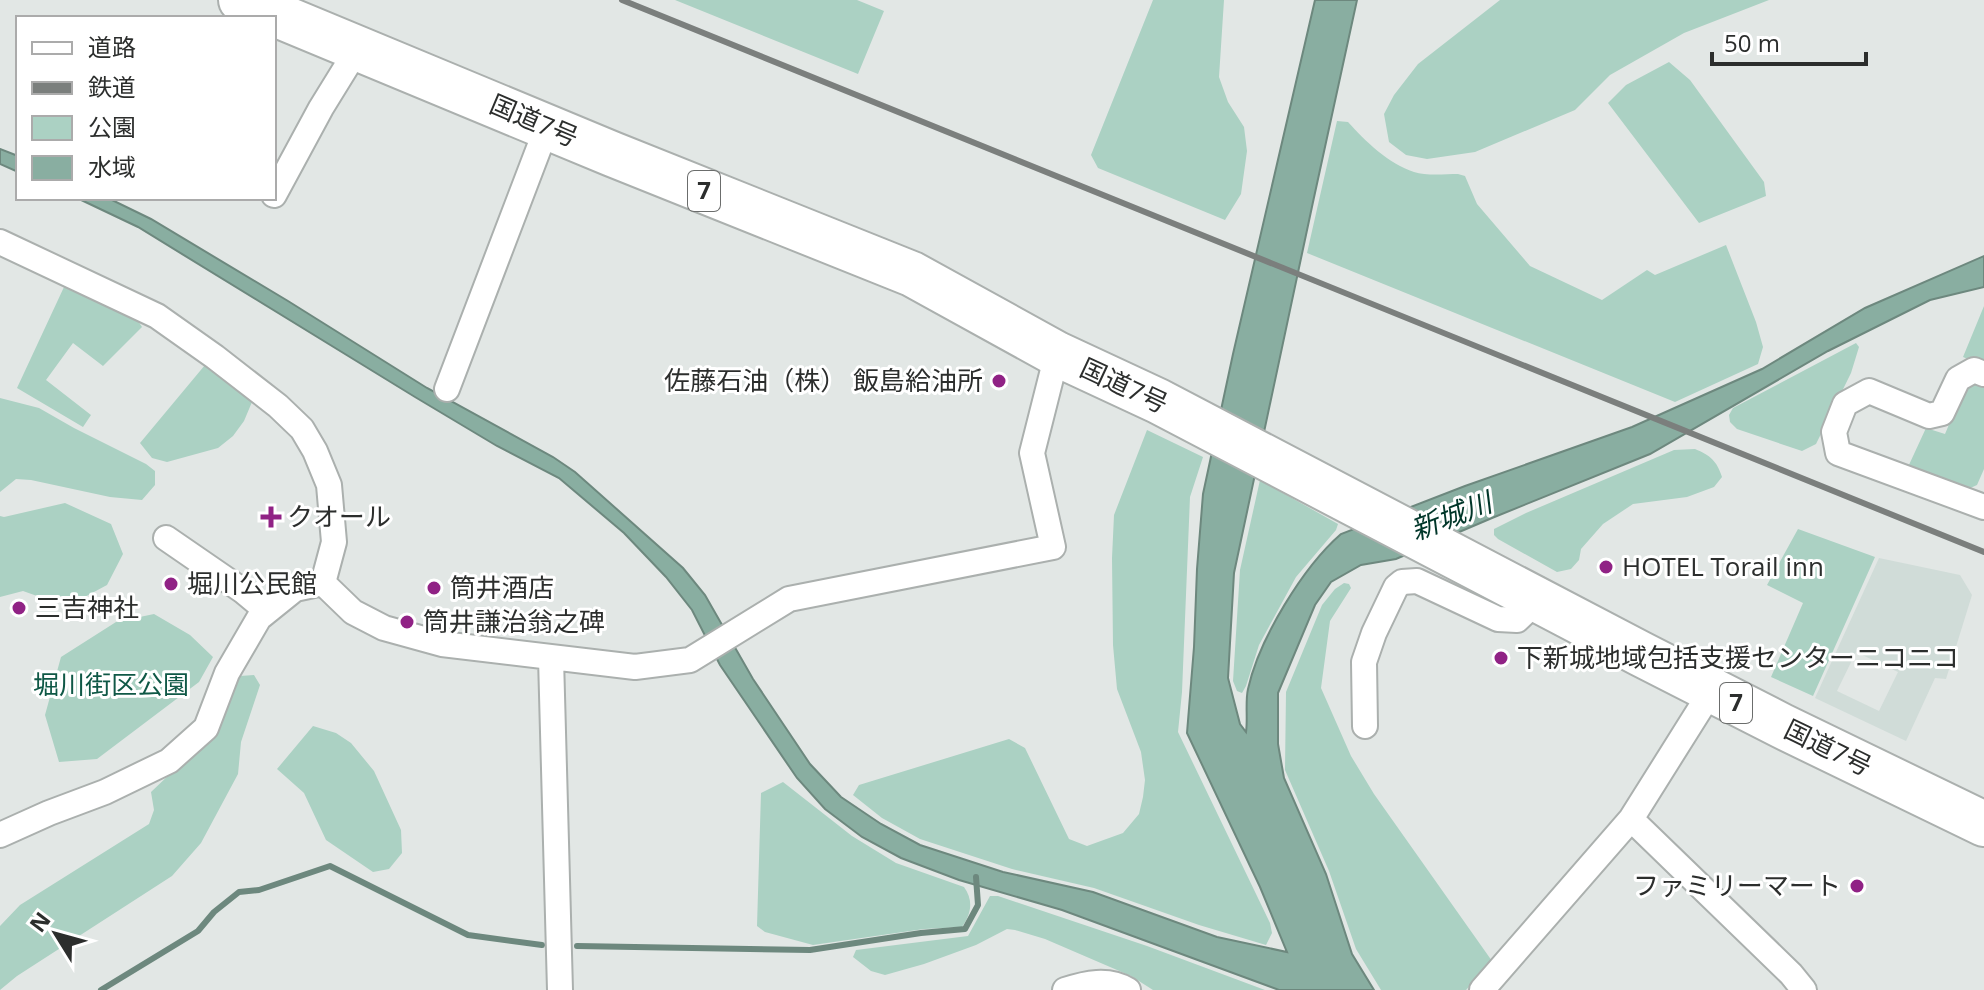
<svg xmlns="http://www.w3.org/2000/svg" width="1984" height="990" font-family="'Open Sans','Noto Sans JP',sans-serif">
  <style>
    .built { fill: #d0dcd8; fill-rule: evenodd }
    .green { fill: #abd1c3 }
    .water { fill: #89aea1; stroke: #6d887e; stroke-width: 2 }
    .lines { fill: none; stroke-linecap: round; stroke-linejoin: round }
    .stream { stroke: #6d887e; stroke-width: 6 }
    .street-casing { stroke: #abb0ae; stroke-width: 28 }
    .highway-casing { stroke: #abb0ae; stroke-width: 48 }
    .street { stroke: #fff; stroke-width: 24 }
    .highway { stroke: #fff; stroke-width: 44 }
    .rail { stroke: #7b7f7d; stroke-width: 6 }
    .poi-dot { fill: #902285; stroke: #fff; stroke-width: 3 }
    .labels { text-anchor: middle; stroke-width: 6; stroke-linejoin: round; paint-order: stroke }
    .shield { fill: #fff; stroke: #6b6d6c; stroke-width: 2 }
    .shield-label { font-size: 24px; font-weight: bold; fill: #2c2e2d }
    .street-label { font-size: 26px; fill: #2c2e2d; stroke: #fff }
    .poi-label { font-size: 26px; fill: #2c2e2d; stroke: #fff; text-anchor: start }
    .park-label { font-size: 26px; fill: #0f5846; stroke: #fff }
    .water-label { font-size: 28px; font-style: italic; fill: #003629; stroke: #fff }
  </style>
  <rect width="100%" height="100%" fill="#e2e7e5"/>
  <!-- built -->
  <path class="built" d="M1879 558 1960 575 1972 595 1946 679 1935 678 1906 741 1815 698ZM1856 652 1898 672 1879 711 1837 691Z"/>
  <!-- green -->
  <path class="green" d="M675 0H857L884 11 858 74Z
    M1153 0H1224L1219 77 1228 102 1244 127 1247 151 1241 194 1225 220 1098 168 1091 155Z
    M1500 0H1769L1684 33 1610 75 1575 110 1475 152 1427 159 1406 155 1389 142 1384 114 1394 95 1418 64Z
    M1669 62 1690 80 1764 182 1766 196 1699 223 1608 103 1626 85Z
    M1337 121 1348 122C1365 141 1389 164 1414 172 1426 176 1445 174 1458 174L1465 176 1477 204 1530 266 1602 300 1647 270 1655 275 1726 245 1756 322 1763 347 1758 364 1675 402 1307 253Z
    M64 287 138 321 142 327 103 366 73 343 46 380 91 415 83 427 17 388Z
    M1984 306V366L1963 357Z
    M1856 343 1859 347 1851 373 1816 444 1802 451 1737 429 1730 422 1729 415 1733 408Z
    M205 365 252 402 244 421 233 436 218 448 167 462 152 458 140 443Z
    M1979 382 1984 385V469L1977 485 1966 490 1908 467 1926 428 1945 434 1965 387Z
    M0 398 39 408 74 428 146 464 155 471V485L142 500 110 497 31 480 16 479 0 492Z
    M1147 430 1203 457 1190 497 1182 692 1178 732 1270 923 1272 933 1266 945 1199 925 1094 888 1012 869 920 839 882 818 853 795 859 785 1009 739 1025 748 1069 839 1087 846 1123 833 1139 814 1143 797 1145 780 1141 752 1117 689 1113 645 1112 558 1114 515Z
    M1695 449C1710 455 1717 461 1722 477L1714 487 1687 497 1633 504 1603 524 1581 549 1579 560 1571 569 1557 572 1498 539 1494 535V529L1526 513 1674 450Z
    M1260 480 1338 524 1336 530 1296 577 1259 645 1246 686 1242 693 1237 691 1233 681 1240 570Z
    M65 503 111 524 123 554 107 585 79 600 54 602 23 591 0 597V516L4 517Z
    M1798 529 1875 557 1813 696 1771 677 1803 603 1767 585Z
    M1344 583 1349 584 1351 588 1330 621 1321 688 1351 756 1374 794 1492 961 1466 990H1381L1356 949 1329 871 1285 770 1286 692 1322 605 1335 589Z
    M154 614 190 635 213 657 199 682 97 759 59 762 45 715 61 657 116 622Z
    M254 675 260 685 241 742 238 774 201 843 172 876 17 976 0 990V926L20 905 149 824 154 810 151 792 211 735 240 676Z
    M313 726 336 733 351 743 374 771 401 830 402 853 389 869 373 872 326 840 304 793 277 769Z
    M783 782 852 836 896 863 964 887C974 901 971 914 962 927L924 929 813 945 765 932 757 926 761 793Z
    M990 896H998L1147 946 1265 990H1153L1131 976 1045 939 1015 930 1007 929 976 945 924 964 885 975 871 971 853 957 856 950 968 936Z"/>
  <!-- water -->
  <path class="water" d="M1315 0H1357L1313 202 1234 573 1228 678 1240 724 1246 732C1248 719 1245 702 1248 689 1259 639 1303 567 1341 534L1465 486 1632 427 1762 369 1865 308 1984 256V287L1930 300 1828 351 1650 454 1492 518 1396 559 1361 565 1331 582 1315 605 1278 693V744L1284 778 1326 874 1352 954 1374 990H1279L1062 910 959 880 901 858 862 837 825 809 797 778 720 665 692 610 666 577 624 533 559 478 497 446 415 397 138 227 77 198H108L151 219 288 301 427 388 553 457 575 472 683 568 705 595 753 679 810 764 841 797 881 824 920 845 1003 872 1093 892 1217 937 1287 952 1260 887 1187 733 1194 647 1197 569 1203 494 1233 354Z
    M0 149 18 156V172L0 164Z"/>
  <g class="lines">
    <!-- stream -->
    <path class="stream" d="M577 946 810 950 921 933 965 929 978 905 976 877
      M101 990 198 931 214 912 239 892 259 890 330 866 468 935 542 945"/>
    <defs>
      <path id="street" d="M274 195 321 108 358 48
        M0 242 157 316 215 357 278 406 302 429 315 451 329 485 334 542 323 583
        M1984 374 1974 370 1958 379 1942 413 1929 416 1869 391 1845 404 1834 432 1838 453 1984 507
        M447 389 547 127
        M166 538 243 591 267 611
        M323 583 353 612 384 628 442 644 635 667 690 660 789 599 1053 547 1032 453 1057 354
        M551 658 560 990
        M1365 726 1364 662 1374 633 1396 587 1402 582 1417 581 1498 619 1517 620 1538 600
        M1631 819 1791 974 1804 990
        M0 835 49 813 105 792 169 761 206 728 227 673 259 618 295 589 323 583
        M1065 990C1086 983 1108 978 1128 990
        M1482 990 1631 819 1712 690"/>
      <path id="highway" d="M241 0 612 154 912 274 1057 354 1158 401 1641 654 1782 726 1984 824"/>
    </defs>
    <!-- street casing -->
    <use href="#street" class="street-casing"/>
    <!-- highway casing -->
    <use href="#highway" class="highway-casing"/>
    <!-- street -->
    <use href="#street" class="street"/>
    <!-- highway -->
    <use href="#highway" class="highway"/>
    <!-- rail -->
    <path class="rail" d="M622 0 1984 552"/>
  </g>
  <!-- markers -->
  <g class="poi-dot">
    <circle cx="999" cy="381" r="8"/>
    <path d="M267 505h8v8h8v8h-8v8h-8v-8h-8v-8h8z"/>
    <circle cx="1606" cy="567" r="8"/>
    <circle cx="171" cy="584" r="8"/>
    <circle cx="434" cy="588" r="8"/>
    <circle cx="19" cy="608" r="8"/>
    <circle cx="407" cy="622" r="8"/>
    <circle cx="1501" cy="658" r="8"/>
    <circle cx="1857" cy="886" r="8"/>
  </g>
  <g class="labels">
    <!-- shield labels -->
    <g class="shield">
      <rect x="688" y="171" width="32" height="40" rx="6"/>
      <rect x="1720" y="683" width="32" height="40" rx="6"/>
    </g>
    <g class="shield-label">
      <text x="704" y="199">7</text>
      <text x="1736" y="711">7</text>
    </g>
    <!-- street labels -->
    <g class="street-label">
      <text transform="translate(534 121) rotate(23)" y="9">国道7号</text>
      <text transform="translate(1124 386) rotate(25)" y="9">国道7号</text>
      <text transform="translate(1828 748) rotate(26)" y="9">国道7号</text>
    </g>
    <!-- poi labels -->
    <g class="poi-label">
      <text x="983" y="390" text-anchor="end">佐藤石油（株） 飯島給油所</text>
      <text x="287" y="526">クオール</text>
      <text x="1622" y="576">HOTEL Torail inn</text>
      <text x="187" y="593">堀川公民館</text>
      <text x="450" y="597">筒井酒店</text>
      <text x="35" y="617">三吉神社</text>
      <text x="423" y="631">筒井謙治翁之碑</text>
      <text x="1517" y="667">下新城地域包括支援センターニコニコ</text>
      <text x="1841" y="895" text-anchor="end">ファミリーマート</text>
    </g>
    <!-- park labels -->
    <g class="park-label">
      <text x="111" y="694">堀川街区公園</text>
    </g>
    <!-- water labels -->
    <g class="water-label">
      <text transform="translate(1451 516) rotate(-21)" y="10">新城川</text>
    </g>
  </g>
  <!-- legend -->
  <rect x="16" y="16" width="260" height="184" fill="#ffffff" stroke="#ababab" stroke-width="2"/>
  <rect x="32" y="42" width="40" height="12" fill="#ffffff" stroke="#ababab" stroke-width="2"/>
  <text x="88" y="56" font-size="24" fill="#2c2e2d">道路</text>
  <rect x="32" y="82" width="40" height="12" fill="#7b7f7d" stroke="#ababab" stroke-width="2"/>
  <text x="88" y="96" font-size="24" fill="#2c2e2d">鉄道</text>
  <rect x="32" y="116" width="40" height="24" fill="#abd1c3" stroke="#ababab" stroke-width="2"/>
  <text x="88" y="136" font-size="24" fill="#2c2e2d">公園</text>
  <rect x="32" y="156" width="40" height="24" fill="#89aea1" stroke="#ababab" stroke-width="2"/>
  <text x="88" y="176" font-size="24" fill="#2c2e2d">水域</text>
  <!-- north arrow -->
  <g transform="translate(56 934) rotate(307)" stroke="#ffffff" stroke-width="6" paint-order="stroke">
  <path d="M0-6L14 30L0 20L-14 30Z" fill="#2c2e2d"/>
  <text y="-12" font-size="22" font-weight="bold" text-anchor="middle" fill="#2c2e2d">N</text>
  </g>
  <!-- scale -->
  <path d="M1712 52v12h154v-12" fill="none" stroke="#2c2e2d" stroke-width="4"/>
  <text x="1724" y="52" font-size="24" fill="#2c2e2d" stroke="#ffffff" stroke-width="6" paint-order="stroke">50 m</text>
</svg>
